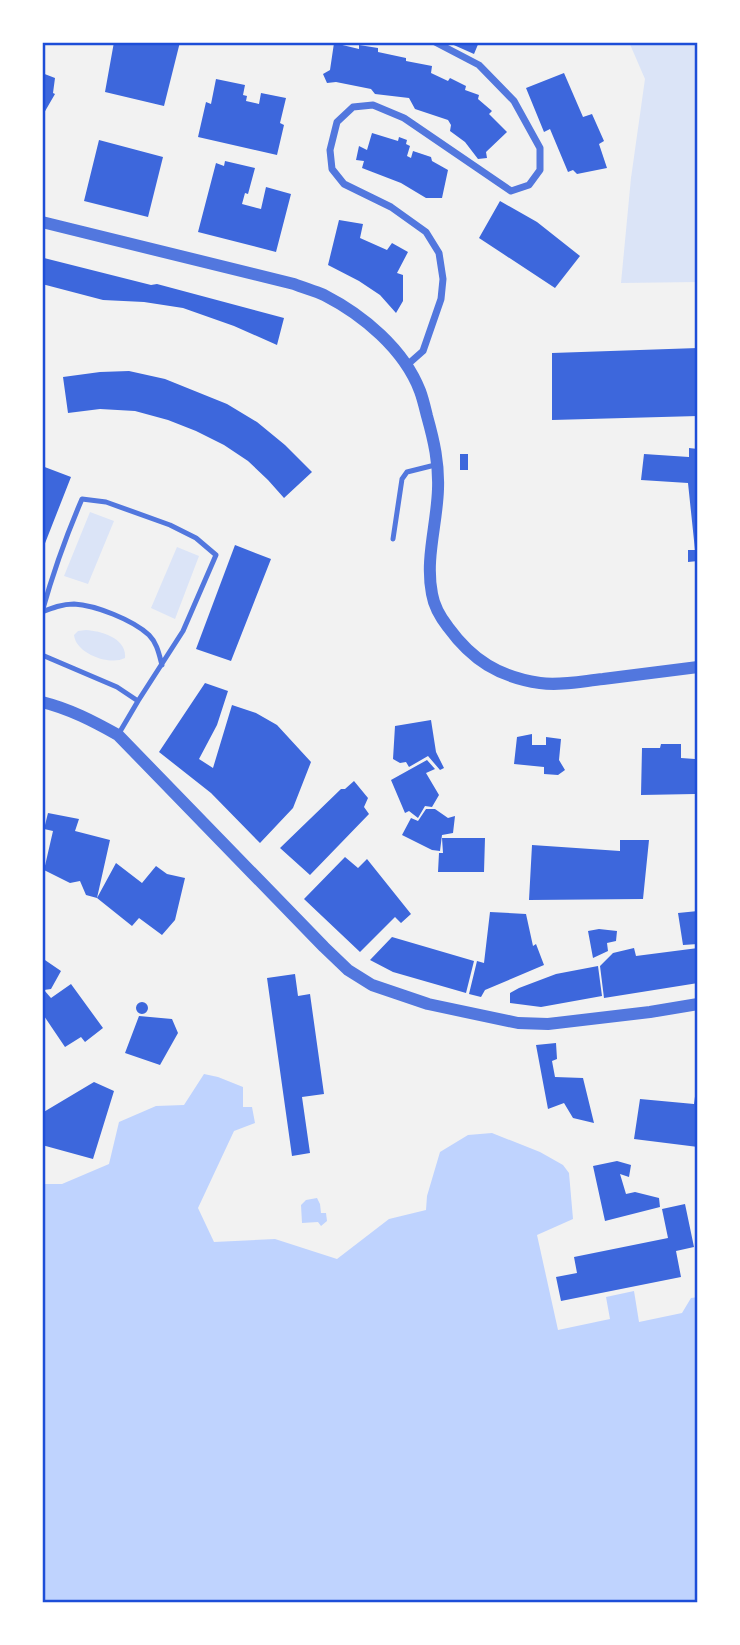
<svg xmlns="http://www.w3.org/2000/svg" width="740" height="1645" font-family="Jost,sans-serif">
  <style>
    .green { fill: #dbe4f7 }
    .water { fill: #bfd3fe }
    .building { fill: #3d67dc }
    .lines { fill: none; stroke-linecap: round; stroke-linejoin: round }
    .service { stroke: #5277de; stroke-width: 5 }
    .minor { stroke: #5277de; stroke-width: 7 }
    .tertiary { stroke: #5277de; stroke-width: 12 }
    .neatline { fill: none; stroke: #1d4ed8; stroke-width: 2.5 }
  </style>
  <rect width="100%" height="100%" fill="#f2f2f2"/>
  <!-- green -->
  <path class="green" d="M629 42H698V282L621 283 631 178 645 79Z
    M90 512 114 521 88 584 64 576Z
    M177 547 199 556 175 619 151 608Z
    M86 630C101 631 127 638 125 658 110 666 76 654 74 635L78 631Z"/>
  <!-- water -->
  <path class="water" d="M204 1074 218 1077 243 1087V1107H252L255 1123 234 1131 198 1208 214 1242 275 1239 337 1259 389 1219 426 1210 427 1196 440 1152 468 1135 492 1133 540 1152 563 1165 569 1173 573 1219 537 1235 558 1330 610 1319 606 1297 634 1291 639 1322 682 1313 691 1298 698 1297V1603H42V1184H62L109 1164 119 1122 156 1106 184 1105Z
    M317 1198 320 1204 321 1213H326L327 1221 321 1226 318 1222 302 1223 301 1205 306 1200Z"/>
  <!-- building -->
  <path class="building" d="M114 42H180L164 106 105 92Z
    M447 42H479L474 54Z
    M334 43 359 49V45L378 48V52L406 58V61L432 66 431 73 448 81 450 78 466 86 465 90 479 95 478 99 492 111 489 114 507 132 486 152 487 158 478 159 465 142 450 131 451 125 448 120 415 109 409 98 375 94 371 89 336 82 327 83 323 74 330 70Z
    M42 73 55 78 53 93 55 94 44 113H42Z
    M564 73 583 117 592 114 604 141 599 144 607 168 577 174 573 170 568 172 550 129 544 132 526 88Z
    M216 79 245 85 243 95 247 96 246 101 259 104 261 93 286 98 280 123 284 125 277 155 198 137 206 102 211 104Z
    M372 133 398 141 399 137 407 140 406 144 410 146 407 156 411 158 413 151 431 157 432 161 448 170 442 198H426L401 183 362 168 364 161 356 160 359 146 367 150Z
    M99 140 163 157 148 217 84 201Z
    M225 161 255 168 248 194 245 193 242 204 261 209 266 187 291 194 276 252 198 232 216 163 224 166Z
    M500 201 537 222 580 256 555 288 479 238Z
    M339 220 363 224 360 238 387 250 392 243 408 252 397 273 403 275V301L396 313 380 295 359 281 328 265Z
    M44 258 151 285 157 284 284 318 277 345 234 326 183 308 144 302 103 300 42 284V267Z
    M698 348V416L552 420V353Z
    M129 371 165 379 227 404 257 422 285 445 312 472 284 498 268 480 248 461 224 445 196 431 168 420 135 411 100 409 68 413 63 377 100 372Z
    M689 448 698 449V561L688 562V550H695L688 483 641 480 644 454 689 457Z
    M460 454H468V470H460Z
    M42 466 71 477 42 551Z
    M235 545 271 559 231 661 196 649Z
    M205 683 228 691 217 725 199 759 213 768 232 705 256 713 277 725 311 762 293 808 260 843 211 793 159 752Z
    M431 720 436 752 444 768 440 770 428 756 409 767 406 762 400 763 393 759 395 726Z
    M532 734V745H546V737L561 739 559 760 565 770 558 775 544 774V767L514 764 517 737Z
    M661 744H681V758L695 759V794L641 795 642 748H660Z
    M427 760 435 769 426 773 439 795 432 807 425 806 418 818 409 811 405 813 391 780Z
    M354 781 368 798 364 807 369 814 310 875 280 848 341 789H345Z
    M426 809H435L448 818 455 816 453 833 442 835 440 851 432 850 402 835 411 818 418 821Z
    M48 813 79 819 75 831 110 840 97 898 86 895 80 881 70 883 44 870 53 831 44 829Z
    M442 838H485L484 872H438L439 853H443Z
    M620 840H649L643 899 529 900 532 845 620 851Z
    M345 857 358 868 367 859 411 914 401 923 395 917 360 952 304 899Z
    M116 863 142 883 156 866 167 874 185 878 175 920 162 935 139 918 132 926 97 898Z
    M698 911V944L683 945 678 913Z
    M490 912 526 914 533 946 536 944 544 965 485 990 481 997 469 994 477 961 484 963Z
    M599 929 617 931 616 941 607 943 608 951 593 958 588 931Z
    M392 937 474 961 466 993 393 972 370 960Z
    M634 948 636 956 698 948V983L604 998 600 966 613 953Z
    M42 958 61 971 51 989 44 990 51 998 71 984 103 1028 85 1042 81 1037 65 1047 42 1013 45 1007 42 1004Z
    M598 966 602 996 541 1007 510 1003V993L519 988 556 974Z
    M295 974 298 996 310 994 324 1094 302 1097 310 1153 292 1156 267 978Z
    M136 1008a6 6 0 1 1 12 0a6 6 0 1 1-12 0Z
    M139 1016 172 1019 178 1033 160 1065 125 1053Z
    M556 1043 557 1059 552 1061 555 1077 583 1078 594 1123 573 1118 564 1103 548 1109 536 1045Z
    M94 1082 114 1091 93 1159 42 1145V1113Z
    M696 1089 698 1090V1147L634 1139 640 1099 694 1104Z
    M617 1161 631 1165 629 1177 620 1174 626 1194 635 1192 659 1198 660 1207 605 1221 593 1166Z
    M685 1204 694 1247 676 1251 681 1277 561 1301 556 1277 577 1273 574 1257 668 1238 662 1209Z"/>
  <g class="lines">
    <!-- service -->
    <path class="service" d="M393 539 402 479 407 472 435 465
      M42 612C53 573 66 536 82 499L106 502 170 525 196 538 216 555 183 631 138 701
      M42 612C52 608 62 604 74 604 95 605 133 620 149 635 157 643 159 654 162 665
      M42 655 117 687 138 701 118 735"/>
    <!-- minor -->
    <path class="minor" d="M406 366 423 351 441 299 443 279 439 253 426 232 391 207 344 184 332 169 330 150 337 122 353 107 373 105 404 118 511 191 529 185 540 170V148L514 101 479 65 435 42"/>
    <!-- tertiary -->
    <path class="tertiary" d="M42 222 294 284C304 288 315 291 324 295 363 315 404 349 420 391 423 399 425 408 427 416 434 441 439 463 438 489 437 524 425 559 432 594 434 606 441 618 448 627 472 660 499 677 540 683 560 686 583 681 603 679 635 675 666 671 698 667
      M42 702C70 709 93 721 118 735L324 947 348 970 372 985 428 1004 518 1023 548 1024 650 1012 698 1004"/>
  </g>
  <!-- border -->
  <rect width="740" height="1645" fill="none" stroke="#ffffff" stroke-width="88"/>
  <rect x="44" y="44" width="652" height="1557" class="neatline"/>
</svg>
